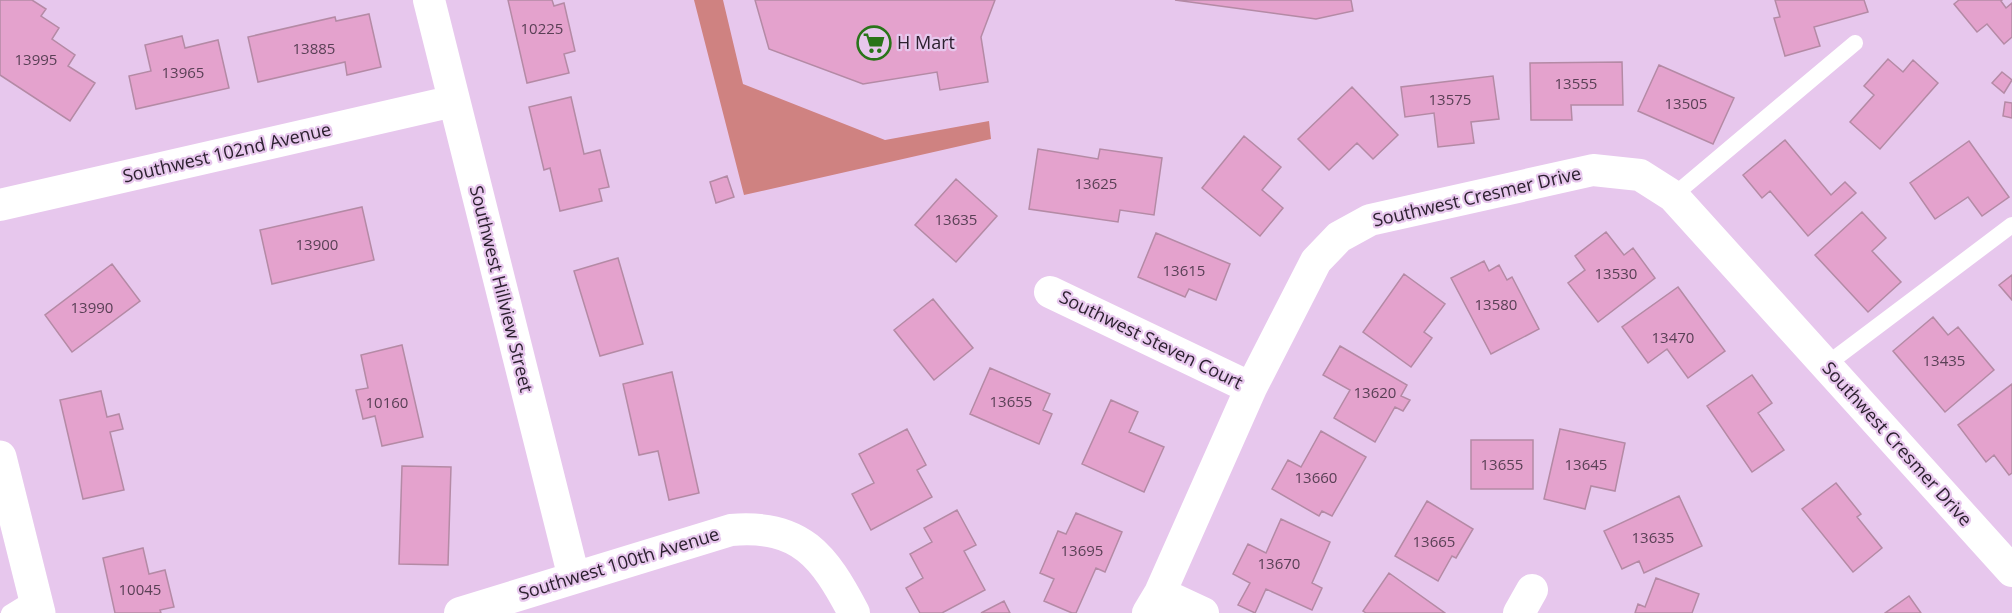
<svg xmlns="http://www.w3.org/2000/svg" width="2012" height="613" font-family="'Open Sans',sans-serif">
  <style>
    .forest { fill: #cf8281 }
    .building { fill: #e4a2cd; stroke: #b48aa5; stroke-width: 1.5 }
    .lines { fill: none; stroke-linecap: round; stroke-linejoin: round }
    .lane { stroke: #fff; stroke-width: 16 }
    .street { stroke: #fff; stroke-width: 32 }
    .secondary { stroke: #fff; stroke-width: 33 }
    .labels { text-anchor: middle; stroke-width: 4.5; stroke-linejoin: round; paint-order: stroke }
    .number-label { font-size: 15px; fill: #5a4056 }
    .poi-label { font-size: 18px; fill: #2c202f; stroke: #e7c7ed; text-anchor: start }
    .street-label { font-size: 18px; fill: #2c202f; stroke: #e7c7ed }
  </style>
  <rect width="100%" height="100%" fill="#e7c7ed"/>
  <!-- forest -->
  <path class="forest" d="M694 0H723L743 84 885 140 989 121 991 139 744 195Z"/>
  <!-- building -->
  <path class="building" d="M0 0H32L46 9 41 16 59 28 52 39 75 55 68 66 95 83 70 121 0 75Z
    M508 0H552L554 6 564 3 575 51 564 54 569 73 527 83Z
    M755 0H995L981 37 988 82 940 90 937 72 863 84 769 49Z
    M1175 0H1351L1353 11 1316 19Z
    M1775 0H1864L1868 12 1814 27 1820 46 1785 56 1774 18 1780 17Z
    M1959 0H2002L2001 1 2006 8 2012 3V37L2004 44 1987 24 1977 32 1954 4Z
    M369 14 381 67 347 75 345 62 258 82 248 37 335 17 336 21Z
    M182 36 185 48 218 40 229 88 136 109 129 76 151 71 145 45Z
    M1888 59 1903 72 1913 60 1938 83 1880 149 1850 122 1874 95 1864 86Z
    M1622 62 1623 105H1571L1572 120H1531L1530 63Z
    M1659 65 1734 98 1713 144 1638 111Z
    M2002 72 2012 80 2004 93 1992 83Z
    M1493 76 1499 119 1471 122 1474 143 1438 147 1434 113 1405 117 1401 87Z
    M1352 87 1398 135 1373 159 1357 143 1329 170 1298 139Z
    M571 97 584 154 600 150 609 187 599 189 602 201 560 211 550 168 544 170 529 107Z
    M2005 102 2012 103V118L2003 116Z
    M1244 136 1281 167 1262 190 1283 208 1260 236 1202 188Z
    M1785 140 1831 195 1845 182 1856 193 1808 236 1770 191 1762 198 1743 175Z
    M1969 141 2009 197 1982 216 1968 197 1935 219 1910 183Z
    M1038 149 1098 159 1100 149 1162 158 1154 215 1120 210 1118 222 1029 209Z
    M727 176 734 197 716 203 710 182Z
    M956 179 997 216 956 262 915 225Z
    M362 207 374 260 272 284 260 230Z
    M1862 212 1886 238 1872 251 1901 282 1868 312 1815 255Z
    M1606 232 1624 255 1633 248 1655 278 1598 322 1568 283 1585 270 1575 256Z
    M1156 233 1230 264 1216 300 1189 289 1185 297 1138 277Z
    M618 258 643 344 600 356 574 271Z
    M1484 261 1489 271 1499 265 1507 280 1512 277 1539 329 1491 354 1451 278Z
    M112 264 140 301 72 352 45 315Z
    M1404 274 1445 304 1424 332 1432 338 1411 367 1363 332Z
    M2012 275V300L1999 285Z
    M1678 287 1725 351 1688 378 1667 349 1648 363 1622 327Z
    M933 299 973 348 934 380 894 330Z
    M1933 317 1948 335 1958 327 1994 370 1945 412 1893 351Z
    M402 345 423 437 382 446 375 416 363 419 356 390 368 388 361 355Z
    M1340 346 1407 385 1401 396 1410 400 1403 411 1395 407 1375 442 1334 418 1350 390 1323 375Z
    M990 368 1050 394 1043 410 1052 414 1039 444 970 414Z
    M672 372 699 493 669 500 658 451 639 455 623 384Z
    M1752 375 1772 403 1758 413 1784 450 1752 472 1707 406Z
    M2012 384V473L2009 475 1994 455 1986 462 1958 425Z
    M101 391 107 417 119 414 123 429 110 432 124 490 83 499 60 400Z
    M1111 400 1138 412 1129 432 1164 447 1144 492 1082 464Z
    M907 429 926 465 917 470 932 497 871 530 852 494 874 483 859 454Z
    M1560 429 1625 443 1615 491 1591 486 1585 509 1544 499Z
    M1321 431 1366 457 1332 516 1322 511 1319 516 1272 489 1288 460 1301 467Z
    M1471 440H1533V489H1471Z
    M402 466 451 467 448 565 399 564Z
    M1836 483 1861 514 1857 517 1882 548 1853 572 1802 509Z
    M1679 496 1702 546 1644 573 1639 561 1622 569 1604 531Z
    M1427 501 1473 529 1456 558 1452 556 1438 581 1395 556Z
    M957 510 976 545 964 551 985 590 942 613H920L906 588 923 578 910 554 932 542 924 528Z
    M1076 513 1122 532 1105 572 1096 568 1076 613H1072L1044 601 1054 579 1040 573 1058 531 1066 534Z
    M1281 519 1330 542 1312 583 1322 588 1312 610 1266 589 1255 613 1238 605 1250 583 1233 574 1248 544 1266 553Z
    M143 548 149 574 165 570 174 607 160 610 161 613H115L103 558Z
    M1389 573 1445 613H1366L1363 611Z
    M1656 578 1699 594 1692 613H1635L1638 604 1645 607Z
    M1909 596 1921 613H1885Z
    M1004 601 1010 613H981Z"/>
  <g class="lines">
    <!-- lane -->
    <path class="lane" d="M1673 196 1855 43
      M1826 365 2012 225
      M9 613 35 597"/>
    <!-- street -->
    <path class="street" d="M429 0 574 578
      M0 205 454 101
      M1050 292 1251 388
      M1160 593 1203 613
      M460 613 731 530C801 524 824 556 854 613
      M1148 613 1160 593 1251 388 1316 261 1339 237 1370 220 1593 170 1640 175 1673 196 2012 571
      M1519 613 1532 590"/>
    <!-- secondary -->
    <path class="secondary" d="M0 457 39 613"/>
  </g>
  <!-- icons -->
  <defs>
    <symbol id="supermarket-ring" viewBox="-11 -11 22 22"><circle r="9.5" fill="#e7c7ed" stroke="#297419" stroke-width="1.5"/><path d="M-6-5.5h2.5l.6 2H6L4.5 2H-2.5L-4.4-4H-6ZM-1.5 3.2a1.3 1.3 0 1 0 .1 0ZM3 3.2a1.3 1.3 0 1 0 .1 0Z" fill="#297419"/></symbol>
  </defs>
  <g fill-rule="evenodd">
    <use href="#supermarket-ring" x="855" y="24" width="38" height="38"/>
  </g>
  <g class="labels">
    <!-- number labels -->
    <g class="number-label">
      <text x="542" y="34">10225</text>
      <text x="314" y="54">13885</text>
      <text x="36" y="65">13995</text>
      <text x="183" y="78">13965</text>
      <text x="1576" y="89">13555</text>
      <text x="1450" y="105">13575</text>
      <text x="1686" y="109">13505</text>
      <text x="1096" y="189">13625</text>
      <text x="956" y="225">13635</text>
      <text x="317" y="250">13900</text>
      <text x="1184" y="276">13615</text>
      <text x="1616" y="279">13530</text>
      <text x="1496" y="310">13580</text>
      <text x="92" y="313">13990</text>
      <text x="1673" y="343">13470</text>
      <text x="1944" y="366">13435</text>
      <text x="1375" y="398">13620</text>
      <text x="1011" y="407">13655</text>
      <text x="387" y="408">10160</text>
      <text x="1502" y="470">13655</text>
      <text x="1586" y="470">13645</text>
      <text x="1316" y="483">13660</text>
      <text x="1653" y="543">13635</text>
      <text x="1434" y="547">13665</text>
      <text x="1082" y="556">13695</text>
      <text x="1279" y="569">13670</text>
      <text x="140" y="595">10045</text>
    </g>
    <!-- poi labels -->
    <g class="poi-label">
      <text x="897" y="49">H Mart</text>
    </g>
    <!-- street labels -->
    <g class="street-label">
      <text transform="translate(227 153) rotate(-13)" y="6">Southwest 102nd Avenue</text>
      <text transform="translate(1477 197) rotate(-13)" y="6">Southwest Cresmer Drive</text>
      <text transform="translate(501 289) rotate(76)" y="6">Southwest Hillview Street</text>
      <text transform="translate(1151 340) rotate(26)" y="6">Southwest Steven Court</text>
      <text transform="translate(1897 444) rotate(48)" y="6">Southwest Cresmer Drive</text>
      <text transform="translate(619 564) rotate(-17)" y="6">Southwest 100th Avenue</text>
    </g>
  </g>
</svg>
